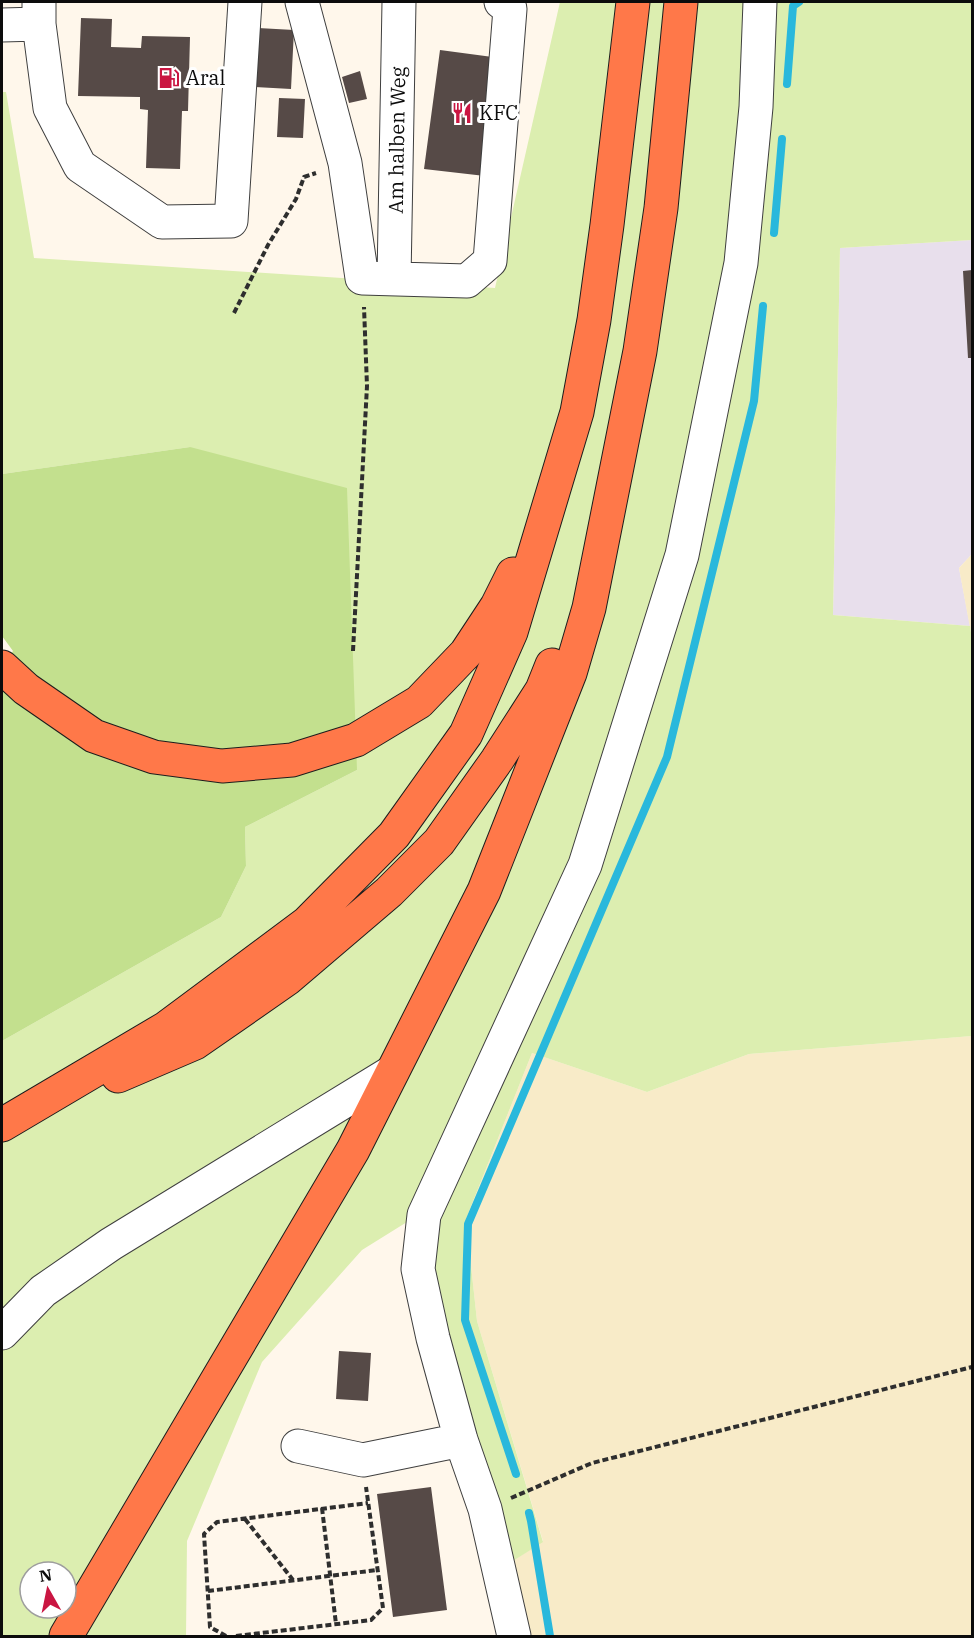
<svg xmlns="http://www.w3.org/2000/svg" width="974" height="1638" font-family="'IBM Plex Serif',serif">
  <style>
    .industrial { fill: #e8dfec }
    .farmland { fill: #f8ebc8 }
    .green { fill: #dceeb0; fill-rule: evenodd }
    .forest { fill: #c3e08e }
    .lines { fill: none; stroke-linecap: round; stroke-linejoin: round }
    .stream { stroke: #29b8dc; stroke-width: 8 }
    .building { fill: #564a47 }
    .minor-casing { stroke: #3f3f3f; stroke-width: 35 }
    .highway-casing { stroke: #1d1d1d; stroke-width: 35 }
    .path { stroke: #2e2e2e; stroke-width: 4; stroke-dasharray: 6 3; stroke-linecap: butt }
    .minor { stroke: #fff; stroke-width: 33 }
    .highway { stroke: #ff7849; stroke-width: 33 }
    .labels { text-anchor: middle; stroke-width: 6; stroke-linejoin: round; paint-order: stroke }
    .poi-label { font-size: 20px; fill: #0c0c0c; stroke: #fff; text-anchor: start }
    .street-label { font-size: 20px; fill: #0c0c0c; stroke: #fff }
  </style>
  <rect width="100%" height="100%" fill="#fff7eb"/>
  <!-- industrial -->
  <path class="industrial" d="M972 240V554L959 568 970 626 833 615 840 248Z"/>
  <!-- farmland -->
  <path class="farmland" d="M972 554V639L959 568Z
    M972 1036V1636H527L513 1561 543 1541 477 1321 466 1219 532 1053 647 1092 749 1054Z"/>
  <!-- green -->
  <path class="green" d="M560 2H972V240L840 248 833 615 970 626 972 639V1036L749 1054 647 1092 532 1053 466 1219 477 1321 543 1542 513 1561 435 1321 415 1217 362 1250 262 1362 187 1541 186 1636H2V1041L221 917 246 866 245 827 357 770 190 447 2 474V92H6L34 258 495 288ZM30 1572H66V1608H30Z"/>
  <!-- forest -->
  <path class="forest" d="M190 447 347 488 357 770 245 827 246 866 221 917 2 1041V666L13 651 2 636V474Z"/>
  <g class="lines">
    <!-- stream -->
    <path class="stream" d="M787 84 793 6 799 2
      M774 233 782 139
      M516 1474 465 1320 468 1224 667 757 754 401 763 306
      M529 1513 531 1521 550 1636"/>
  </g>
  <!-- building -->
  <path class="building" d="M81 18 112 19 111 47 141 48 142 36 190 37 188 111H182L180 169 146 168 148 110 140 109V97L78 96Z
    M258 28 294 30 291 89 255 87Z
    M440 50 500 58 485 176 424 169Z
    M360 71 367 99 349 103 342 77Z
    M279 98 305 99 303 138 277 137Z
    M972 270V358H968L963 271Z
    M339 1351 371 1353 368 1401 336 1399Z
    M431 1487 447 1610 393 1617 377 1494Z"/>
  <g class="lines">
    <defs>
      <path id="minor" d="M39 2V24L50 108 80 166 162 222 231 221 245 2
        M302 2 345 163 362 278 467 281 490 261 510 9 501 2
        M2 25 39 24
        M394 279 399 2
        M2 1333 43 1291 111 1244 392 1072
        M298 1446 363 1460 461 1440
        M514 1636 485 1509 461 1440 433 1338 418 1269 424 1215 585 865 682 555 741 263 756 107 760 2"/>
      <path id="highway" d="M2 667 26 689 94 736 154 757 222 766 292 760 356 740 419 702 466 653 497 606 513 574
        M118 1076 195 1043 287 979 389 892 439 842 497 760 542 690 552 665
        M2 1125 166 1028 307 923 394 835 466 734 511 632 577 412 594 320 607 225 633 2
        M66 1636 353 1150 484 891 570 673 589 608 640 351 661 208 681 2"/>
    </defs>
    <!-- minor casing -->
    <use href="#minor" class="minor-casing"/>
    <!-- highway casing -->
    <use href="#highway" class="highway-casing"/>
    <!-- path -->
    <path class="path" d="M234 313 268 245 296 199 304 177 316 173
      M353 651 367 386 364 307
      M511 1498 592 1463 972 1367
      M322 1508 336 1624
      M245 1519 293 1580
      M208 1591 377 1570
      M226 1636 210 1627 204 1534 217 1522 368 1503
      M236 1636 371 1620 383 1608 366 1487"/>
    <!-- minor -->
    <use href="#minor" class="minor"/>
    <!-- highway -->
    <use href="#highway" class="highway"/>
  </g>
  <!-- icons -->
  <defs>
    <symbol id="fuel-bare" viewBox="-9 -9 18 18"><path d="M-5.5-6h7V0h2V4h1.3V-2.5L3-4.5l.8-.8L6-3V5H2.5V1h-1V6h-7ZM-4.2-4.7v3.2H.2V-4.7Z" fill="#ca1642" stroke="#fff" stroke-width="2.5" paint-order="stroke"/></symbol>
    <symbol id="restaurant-bare" viewBox="-9 -9 18 18"><path d="M-5-6h1v4h1v-4h1v4h1v-4h1v5L-1.5 .5V6h-2V.5L-5-1ZM5-6V6H3V1.5H1.5Q1.5-4 5-6Z" fill="#ca1642" stroke="#fff" stroke-width="2.5" paint-order="stroke"/></symbol>
  </defs>
  <g fill-rule="evenodd">
    <use href="#fuel-bare" x="154" y="63" width="30" height="30"/>
    <use href="#restaurant-bare" x="447" y="98" width="30" height="30"/>
  </g>
  <g class="labels">
    <!-- poi labels -->
    <g class="poi-label">
      <text x="186" y="85">Aral</text>
      <text x="479" y="120">KFC</text>
    </g>
    <!-- street labels -->
    <g class="street-label">
      <text transform="translate(397 140) rotate(-89)" y="7">Am halben Weg</text>
    </g>
  </g>
  <!-- border -->
  <rect width="974" height="1638" fill="none" stroke="#0c0c0c" stroke-width="6"/>
  <!-- north arrow -->
  <g transform="translate(48 1590) rotate(351)"><circle r="28" fill="#ffffff" stroke="#9e9e9e" stroke-width="1.5"/>
  <path d="M0-4.5L10 22L0 15L-10 22Z" fill="#ca1642"/>
  <text y="-9" font-size="16" font-weight="bold" text-anchor="middle" fill="#0c0c0c">N</text>
  </g>
</svg>
